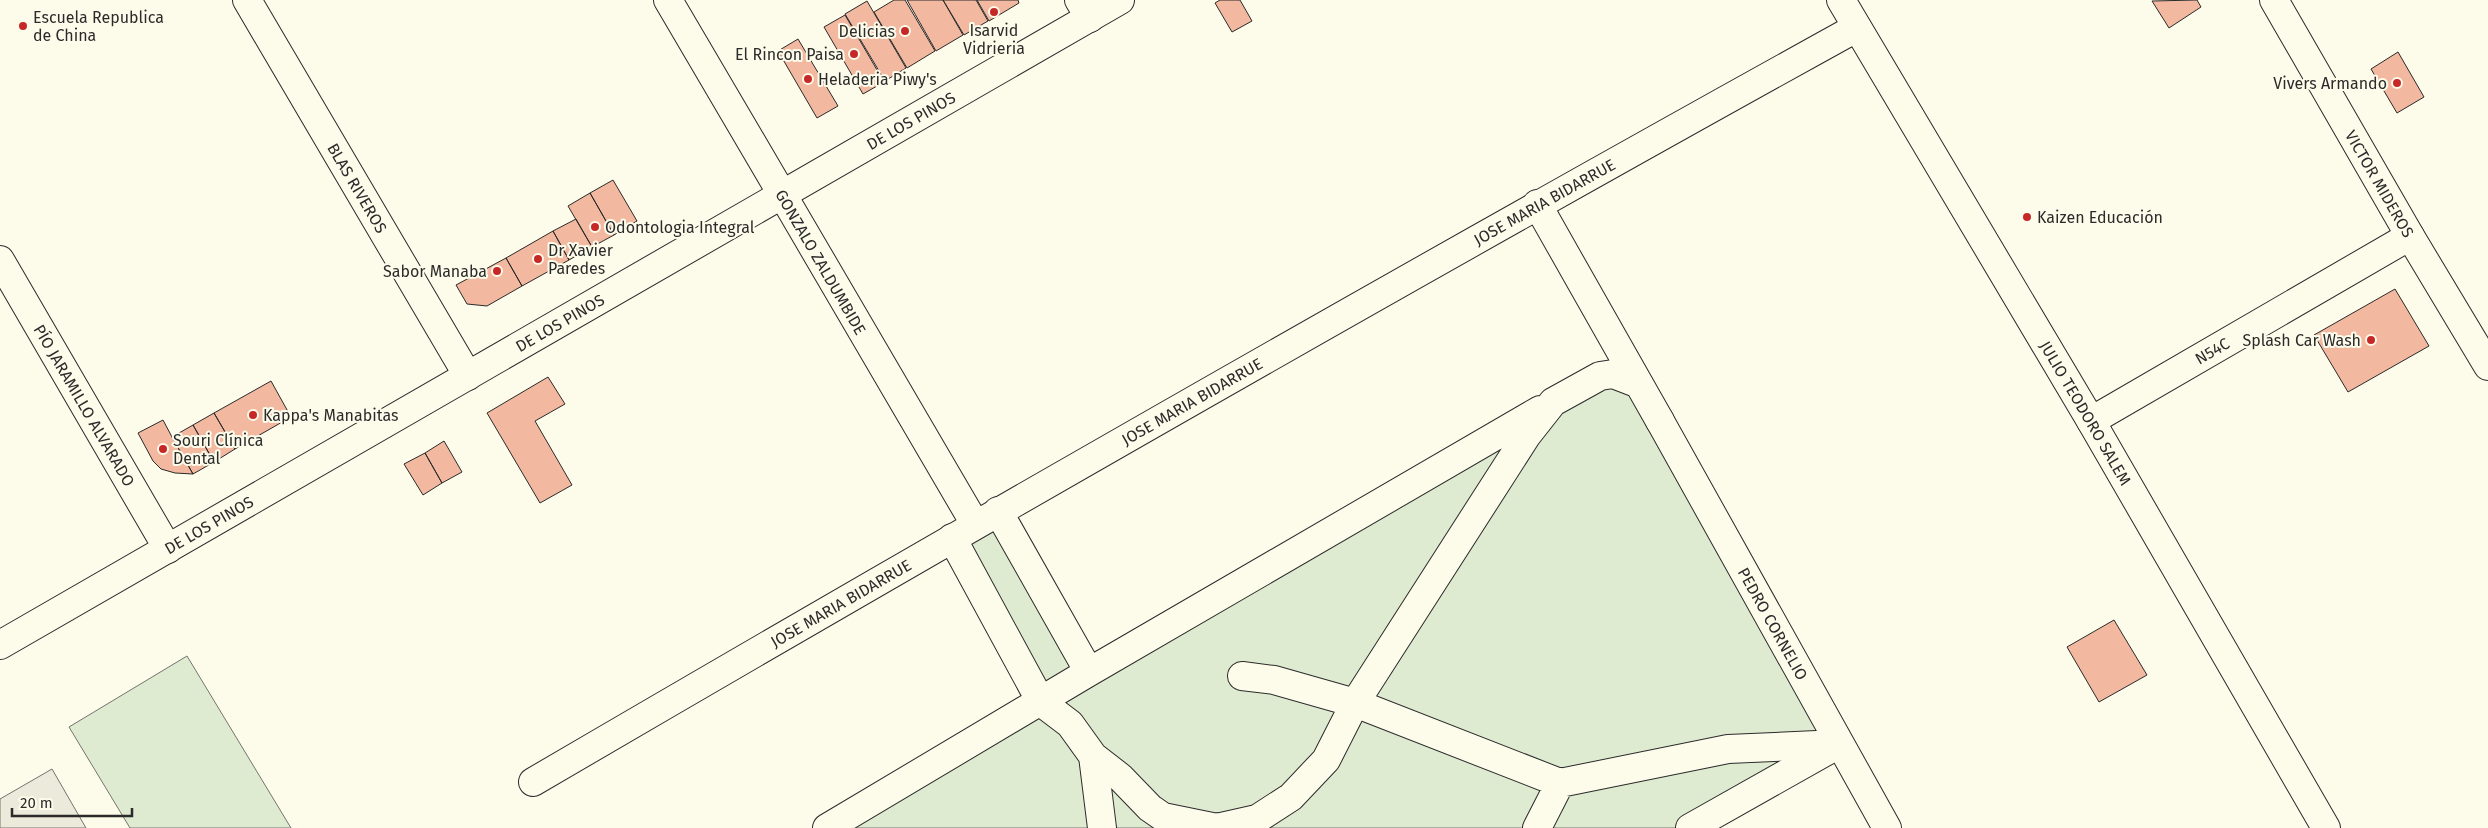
<svg xmlns="http://www.w3.org/2000/svg" width="2488" height="828" font-family="'Fira Sans',sans-serif">
  <style>
    .green { fill: #deebd1; stroke: #74746e }
    .parking { fill: #eceadb; stroke: #74746e }
    .building { fill: #f2b8a0; stroke: #2b2b2b }
    .lines { fill: none; stroke-linecap: round; stroke-linejoin: round }
    .pedestrian-casing { stroke: #2b2b2b; stroke-width: 30 }
    .minor-casing { stroke: #2b2b2b; stroke-width: 30 }
    .tertiary-casing { stroke: #2b2b2b; stroke-width: 30 }
    .pedestrian { stroke: #fdfbea; stroke-width: 28 }
    .minor { stroke: #fdfbea; stroke-width: 28 }
    .tertiary { stroke: #fdfbea; stroke-width: 28 }
    .poi-dot { fill: #c62828; stroke: #fdfbea; stroke-width: 2 }
    .labels { text-anchor: middle; stroke-width: 4; stroke-linejoin: round; paint-order: stroke }
    .poi-label { font-size: 16px; fill: #2b2b2b; stroke: #fdfbea; text-anchor: start }
    .street-label { font-size: 16px; fill: #2b2b2b; stroke: #fdfbea }
  </style>
  <rect width="100%" height="100%" fill="#fdfbea"/>
  <!-- green -->
  <path class="green" d="M1587 385 1639 388 1839 744 1690 828H827L1041 702 952 538 998 511 1089 672Z
    M187 656 291 828H130L69 727Z"/>
  <!-- parking -->
  <path class="parking" d="M52 769 86 828H0V799Z"/>
  <!-- building -->
  <path class="building" d="M894 0H905L935 51 907 68 874 12Z
    M907 0H943L963 35 936 51Z
    M943 0H976L988 21 964 35Z
    M977 0H1018L1019 3 989 21Z
    M1220 0H1240L1252 21 1232 32 1215 3Z
    M2197 0 2201 7 2169 28 2152 1Z
    M867 1 906 68 885 81 845 14Z
    M845 15 884 82 863 94 824 27Z
    M798 39 838 106 817 118 778 51Z
    M2398 52 2424 97 2397 113 2371 69Z
    M613 180 637 221 614 235 590 193Z
    M590 193 614 235 592 247 568 206Z
    M576 219 592 247 569 260 553 231Z
    M553 231 569 260 522 286 506 258Z
    M506 258 522 286 487 306 467 304 456 285Z
    M2395 289 2429 346 2348 392 2314 335Z
    M548 377 565 404 535 421 572 485 540 503 487 413Z
    M271 381 291 417 235 449 214 413Z
    M214 413 235 449 214 462 193 425Z
    M163 420 172 437 193 474 175 473 161 469 153 461 138 433Z
    M193 425 214 462 193 474 172 437Z
    M444 441 462 472 442 483 425 453Z
    M425 453 442 483 423 495 404 464Z
    M2114 620 2147 675 2099 702 2067 647Z"/>
  <g class="lines">
    <defs>
      <path id="pedestrian" d="M1537 204 1639 384
        M998 511 1089 672
        M952 538 1041 702 1070 724 1093 756 1120 777 1150 808 1163 817 1217 828 1257 819 1291 797 1326 760 1355 703 1527 435 1553 402 1600 376 1613 374 1639 384 1660 421
        M1242 676 1274 680 1355 703 1560 783 1728 749 1839 744
        M1093 756 1102 828
        M827 828 1089 672 1540 410
        M1537 828 1560 783"/>
      <g id="minor">
        <path id="s1" d="M247 0 468 376"/>
        <path d="M1079 0 1090 18"/>
        <path id="s2" d="M1841 0 2091 421 2326 828"/>
        <path id="s3" d="M2274 0 2410 236 2488 366"/>
        <path d="M782 194 975 524"/>
        <path id="s4" d="M0 260 168 549"/>
        <path id="s5" d="M1660 421 1887 828"/>
        <path id="s6" d="M2091 421 2410 236"/>
        <path id="s7" d="M533 782C971 526 1411 274 1856 28"/>
        <path d="M1690 828 1839 744"/>
      </g>
      <g id="tertiary">
        <path d="M668 0 782 194"/>
        <path id="s8" d="M0 645 1120 0"/>
      </g>
    </defs>
    <!-- pedestrian casing -->
    <use href="#pedestrian" class="pedestrian-casing"/>
    <!-- minor casing -->
    <use href="#minor" class="minor-casing"/>
    <!-- tertiary casing -->
    <use href="#tertiary" class="tertiary-casing"/>
    <!-- pedestrian -->
    <use href="#pedestrian" class="pedestrian"/>
    <!-- minor -->
    <use href="#minor" class="minor"/>
    <!-- tertiary -->
    <use href="#tertiary" class="tertiary"/>
  </g>
  <!-- markers -->
  <g class="poi-dot">
    <circle cx="994" cy="12" r="5"/>
    <circle cx="23" cy="26" r="5"/>
    <circle cx="905" cy="31" r="5"/>
    <circle cx="854" cy="54" r="5"/>
    <circle cx="808" cy="79" r="5"/>
    <circle cx="2397" cy="83" r="5"/>
    <circle cx="2027" cy="217" r="5"/>
    <circle cx="595" cy="227" r="5"/>
    <circle cx="538" cy="259" r="5"/>
    <circle cx="497" cy="271" r="5"/>
    <circle cx="2371" cy="340" r="5"/>
    <circle cx="253" cy="415" r="5"/>
    <circle cx="163" cy="449" r="5"/>
  </g>
  <g class="labels">
    <!-- poi labels -->
    <g class="poi-label">
      <text x="33" y="23">Escuela Republica<tspan x="33" dy="18">de China</tspan></text>
      <text x="994" y="36" text-anchor="middle">Isarvid<tspan x="994" dy="18">Vidrieria</tspan></text>
      <text x="895" y="37" text-anchor="end">Delicias</text>
      <text x="844" y="60" text-anchor="end">El Rincon Paisa</text>
      <text x="818" y="85">Heladeria Piwy's</text>
      <text x="2387" y="89" text-anchor="end">Vivers Armando</text>
      <text x="2037" y="223">Kaizen Educación</text>
      <text x="605" y="233">Odontologia Integral</text>
      <text x="548" y="256">Dr Xavier<tspan x="548" dy="18">Paredes</tspan></text>
      <text x="487" y="277" text-anchor="end">Sabor Manaba</text>
      <text x="2361" y="346" text-anchor="end">Splash Car Wash</text>
      <text x="263" y="421">Kappa's Manabitas</text>
      <text x="173" y="446">Souri Clínica<tspan x="173" dy="18">Dental</tspan></text>
    </g>
    <!-- street labels -->
    <g class="street-label">
      <text dy="6" stroke="none"><textPath href="#s8" startOffset="1051">DE LOS PINOS</textPath></text>
      <text dy="6" stroke="none"><textPath href="#s3" startOffset="212">VICTOR MIDEROS</textPath></text>
      <text dy="6" stroke="none"><textPath href="#s1" startOffset="218">BLAS RIVEROS</textPath></text>
      <text dy="6" stroke="none"><textPath href="#s7" startOffset="1166">JOSE MARIA BIDARRUE</textPath></text>
      <text transform="translate(821 262) rotate(60)" y="6">GONZALO ZALDUMBIDE</text>
      <text dy="6" stroke="none"><textPath href="#s8" startOffset="646">DE LOS PINOS</textPath></text>
      <text dy="6" stroke="none"><textPath href="#s6" startOffset="140">N54C</textPath></text>
      <text dy="6" stroke="none"><textPath href="#s7" startOffset="761">JOSE MARIA BIDARRUE</textPath></text>
      <text dy="6" stroke="none"><textPath href="#s4" startOffset="168">PÍO JARAMILLO ALVARADO</textPath></text>
      <text dy="6" stroke="none"><textPath href="#s2" startOffset="480">JULIO TEODORO SALEM</textPath></text>
      <text dy="6" stroke="none"><textPath href="#s8" startOffset="241">DE LOS PINOS</textPath></text>
      <text dy="6" stroke="none"><textPath href="#s7" startOffset="356">JOSE MARIA BIDARRUE</textPath></text>
      <text dy="6" stroke="none"><textPath href="#s5" startOffset="232">PEDRO CORNELIO</textPath></text>
    </g>
  </g>
  <!-- scale -->
  <path d="M12 808v8h120v-8" fill="none" stroke="#2b2b2b" stroke-width="2.5"/>
  <text x="20" y="808" font-size="15" fill="#2b2b2b" stroke="#fdfbea" stroke-width="4" paint-order="stroke">20 m</text>
</svg>
